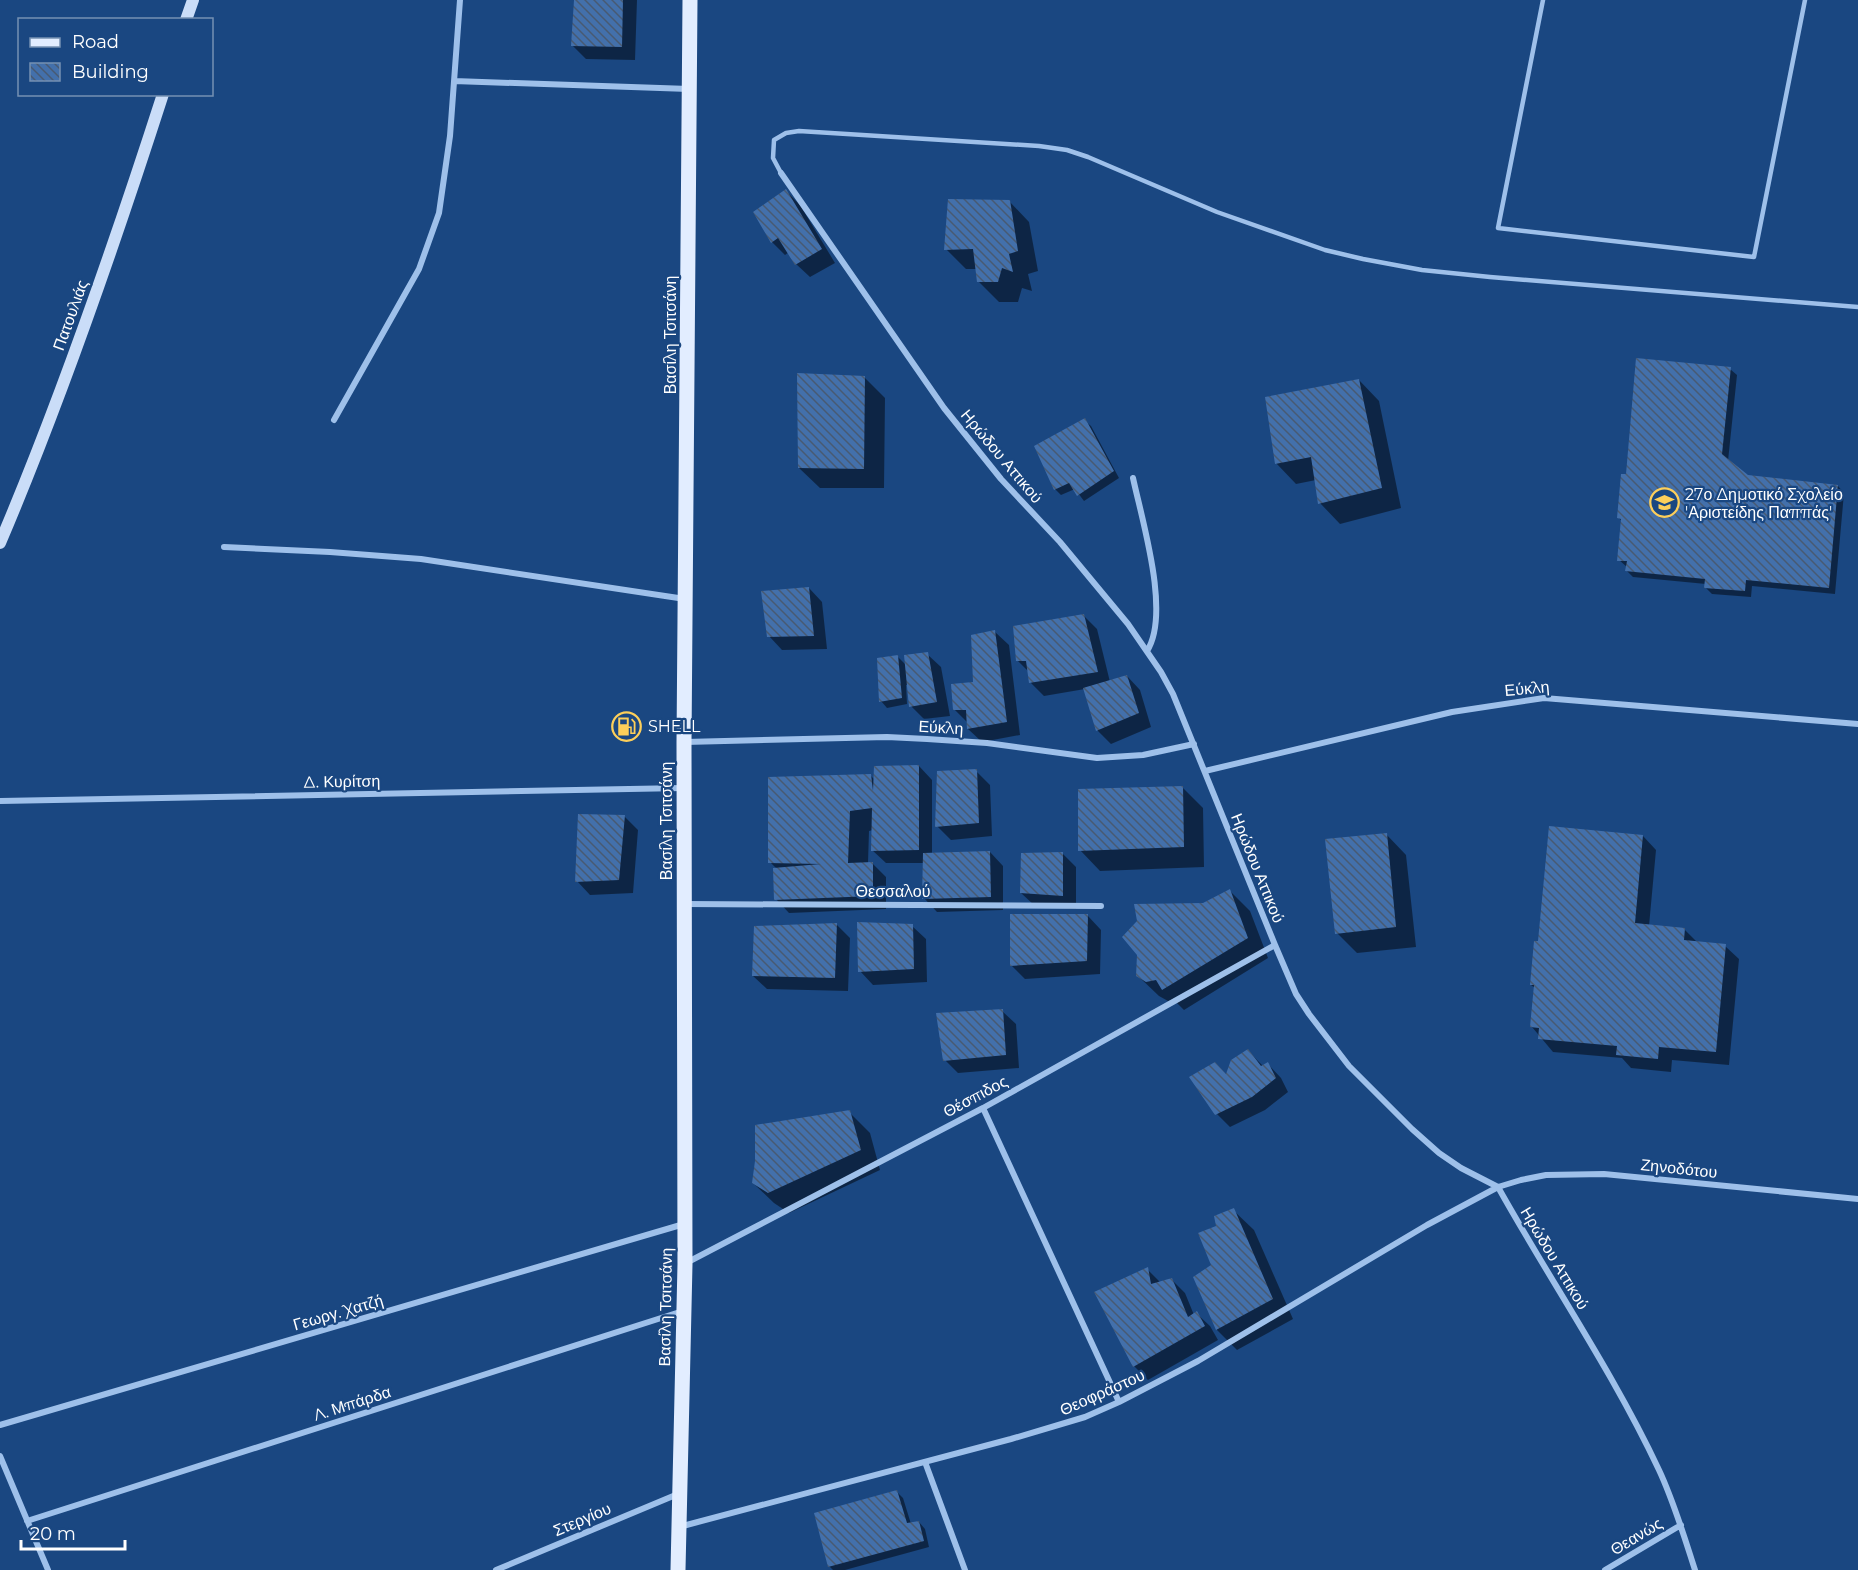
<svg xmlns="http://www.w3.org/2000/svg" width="1858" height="1570" font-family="Montserrat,sans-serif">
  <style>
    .shadow { fill: #0007 }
    .building { fill: url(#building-back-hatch) }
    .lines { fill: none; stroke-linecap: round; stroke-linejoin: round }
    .lane { stroke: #9ec0ea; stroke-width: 4.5 }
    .street { stroke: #9ec0ea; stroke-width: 6 }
    .secondary { stroke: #caddf8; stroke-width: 12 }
    .primary { stroke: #e2edff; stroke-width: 15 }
    .labels { text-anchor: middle; stroke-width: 4.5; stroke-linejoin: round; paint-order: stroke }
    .street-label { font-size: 16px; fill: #fff; stroke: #1a4781 }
    .poi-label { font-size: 16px; fill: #fff; stroke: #1a4781; text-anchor: start }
  </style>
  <defs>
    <pattern id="building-back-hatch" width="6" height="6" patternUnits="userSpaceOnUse" patternTransform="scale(1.5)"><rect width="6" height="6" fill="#4370ab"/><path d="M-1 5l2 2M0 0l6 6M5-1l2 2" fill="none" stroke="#485a72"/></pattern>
  </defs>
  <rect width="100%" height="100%" fill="#1a4781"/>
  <!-- shadow -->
  <path class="shadow" d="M575 0H637L635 60 586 59 572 45Z
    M786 191 800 205 835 263 810 277 796 264 789 252 785 255 772 242Z
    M1009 201 1029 222 1038 271 1028 274 1032 291 1022 288 1018 302H999L979 282 977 269H966L946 249Z
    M1730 369 1737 375 1728 461 1747 477 1838 486 1844 493 1835 594 1752 586 1751 597 1712 594 1705 587 1706 584 1633 577 1627 571V567L1619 560 1623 522 1618 517 1627 476Z
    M864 377 885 398 884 488H820L799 468Z
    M1359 380 1379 401 1401 508 1340 524 1320 503 1316 480 1296 484 1276 463Z
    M1084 420 1091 426 1119 478 1084 501 1075 489 1061 495 1055 489Z
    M809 588 822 602 827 649 782 650 769 636Z
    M1083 615 1097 629 1110 682 1127 676 1140 690 1151 727 1111 744 1098 731 1085 689 1044 696 1031 683 1029 672 1017 660Z
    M995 632 1009 645 1020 735 982 742 968 729V723L954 709 974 684Z
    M927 654 941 667 950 716 924 719 911 706 909 685H906L907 704 887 708 881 701 898 657 907 666Z
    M919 766 932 780V855L990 852 1003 866V910L937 912 924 898V863H886L872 850 873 830 869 831 868 863H872L886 877V909L789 913 776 899 777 869 770 862 871 776 876 781Z
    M976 771 990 785 992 836 951 840 937 826Z
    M1183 788 1203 808 1204 867 1100 871 1080 850Z
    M624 816 638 830 633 893 590 895 577 881Z
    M1386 834 1406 855 1416 947 1357 953 1337 933Z
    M1643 836 1656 850 1649 926 1684 929 1698 943 1725 946 1739 959 1729 1065 1672 1060 1671 1072 1631 1068 1622 1058 1553 1052 1532 1027 1535 988 1531 985 1540 943Z
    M1062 853 1076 867V909L1035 906 1021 893Z
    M1230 891 1250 911 1268 958 1184 1010 1174 1000 1168 1001 1159 996 1138 976 1139 922 1204 904Z
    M1088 916 1101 930 1100 974 1025 979 1011 965Z
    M837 925 850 938 848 991 767 989 753 976Z
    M912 926 926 939 927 982 873 985 860 971Z
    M1002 1011 1016 1024 1019 1068 958 1073 945 1060Z
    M1248 1051 1264 1067 1268 1064 1281 1078 1288 1092 1265 1110 1230 1127 1217 1114 1227 1076Z
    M849 1112 870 1133 880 1170 789 1213 774 1203 753 1183Z
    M1233 1210 1254 1230 1293 1319 1237 1350 1217 1330 1195 1277 1213 1266 1218 1227Z
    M1147 1269 1161 1283 1172 1280 1185 1293 1194 1315 1196 1313 1210 1326 1218 1340 1148 1380 1134 1366Z
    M897 1492 903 1498 911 1524 919 1522 925 1529 929 1547 845 1570H833L829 1566Z"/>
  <!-- building -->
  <path class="building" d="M574 0H623L622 47 571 46Z
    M786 189 822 249 795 265 778 238 771 243 753 212Z
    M948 199 1010 200 1018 251 1009 254 1013 272 1002 268 998 282H977L973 249 944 250Z
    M1636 358 1731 367 1722 454 1748 475 1838 485 1829 588 1746 580 1745 591 1704 588 1705 579 1625 571 1627 561H1617L1621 519 1617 518 1621 474H1626Z
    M797 373 865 376 864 469 798 468Z
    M1359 379 1382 488 1318 504 1311 457 1275 464 1265 397Z
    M1085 418 1114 471 1077 496 1069 483 1054 490 1034 446Z
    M809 587 814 636 767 637 761 591Z
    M1084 614 1098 672 1029 683 1026 661H1016L1013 626Z
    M995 630 1007 722 967 729 966 710H953L951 684 973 682 971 635Z
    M928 652 937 702 909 707 904 655Z
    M898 655 902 698 879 702 877 658Z
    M1127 675 1139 713 1096 731 1083 688Z
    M919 765V850L871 851 872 808 850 811 848 863 873 862V896L774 900 773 868 821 864 768 863V777L871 774 873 791 874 766Z
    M977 769 979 823 935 827 937 771Z
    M1183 786 1184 847 1078 851V789Z
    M578 814 625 815 619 880 575 882Z
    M1549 826 1643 835 1635 923 1685 928 1684 940 1726 944 1716 1052 1659 1047 1658 1059 1616 1055 1617 1046 1538 1039 1539 1028 1530 1027 1534 985H1530L1534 941H1538Z
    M1387 833 1396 927 1335 934 1325 839Z
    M990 851 991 897 922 899 923 853Z
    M1063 852V896L1020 893 1021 853Z
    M1230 889 1248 938 1162 990 1156 980 1146 982 1136 976 1137 955 1122 937 1137 921 1134 904 1203 903Z
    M1010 914H1088L1087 961 1010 966Z
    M857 922 913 924 914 969 858 972Z
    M837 923 835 978 752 976 754 926Z
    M1003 1009 1006 1055 943 1061 936 1013Z
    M1248 1049 1261 1066 1268 1062 1276 1078 1252 1097 1215 1115 1189 1077 1215 1062 1226 1074 1231 1060Z
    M850 1110 861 1150 768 1193 752 1183 755 1161V1125Z
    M1234 1208 1273 1299 1216 1330 1193 1277 1211 1265 1198 1233 1216 1226 1214 1216Z
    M1148 1267 1151 1284 1172 1278 1188 1317 1197 1311 1205 1326 1133 1367 1094 1292Z
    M897 1490 907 1523 919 1521 924 1541 828 1567 814 1513Z"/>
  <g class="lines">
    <!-- lane -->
    <path class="lane" d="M1543 0 1498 228 1754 257 1805 0
      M781 173 773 158 774 140 786 133 799 131 1039 146 1067 150 1088 157 1217 212 1325 250 1363 259 1422 270 1490 277 1858 307"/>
    <!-- street -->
    <path class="street" d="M454 81 689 89
      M781 173 944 408 1001 479 1060 542 1128 624 1161 672 1173 694 1275 945 1296 994 1309 1014 1349 1066 1412 1129 1439 1153 1461 1168 1498 1187C1551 1282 1613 1372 1659 1470 1674 1502 1684 1536 1695 1570
      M334 420 419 269 439 213 450 136 460 0
      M1133 478C1142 520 1171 614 1147 651
      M224 547 330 552 421 559 685 599
      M685 742 887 737 927 739 987 743 1097 758 1143 755 1194 744
      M1205 771 1452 712 1544 698 1858 724
      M0 801 683 788
      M685 904 1101 906
      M983 1108 1119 1402
      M688 1262 983 1108 1275 945
      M0 1425 684 1224
      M0 1456 48 1570
      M925 1462 965 1570
      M27 1521 683 1311
      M679 1527 1011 1439 1085 1417 1119 1402 1198 1361 1427 1225 1498 1187 1521 1180 1546 1175 1604 1174 1858 1199
      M496 1570 678 1494
      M1605 1570 1681 1525"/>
    <!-- secondary -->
    <path class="secondary" d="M186 20 193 0
      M0 543C62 397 114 246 163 94"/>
    <!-- primary -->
    <path class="primary" d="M678 1570 685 1264 684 742 690 0"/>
  </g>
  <!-- icons -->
  <defs>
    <symbol id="school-ring" viewBox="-11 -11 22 22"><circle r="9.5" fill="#1a4781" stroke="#fdcf5a" stroke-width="1.5"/><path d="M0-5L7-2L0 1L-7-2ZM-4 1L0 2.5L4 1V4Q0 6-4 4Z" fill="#fdcf5a"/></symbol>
    <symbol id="fuel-ring" viewBox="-11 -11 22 22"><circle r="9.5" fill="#1a4781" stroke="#fdcf5a" stroke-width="1.5"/><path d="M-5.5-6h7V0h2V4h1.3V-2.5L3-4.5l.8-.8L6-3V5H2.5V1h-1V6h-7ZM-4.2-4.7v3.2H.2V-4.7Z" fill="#fdcf5a"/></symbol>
  </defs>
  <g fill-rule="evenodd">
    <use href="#school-ring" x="1648" y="486" width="33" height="33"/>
    <use href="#fuel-ring" x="610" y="710" width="33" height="33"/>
  </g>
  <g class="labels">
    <!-- street labels -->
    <g class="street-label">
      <text transform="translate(70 315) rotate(-70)" y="6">Πατουλιάς</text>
      <text transform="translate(670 335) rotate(-90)" y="6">Βασίλη Τσιτσάνη</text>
      <text transform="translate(1002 456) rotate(50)" y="6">Ηρώδου Αττικού</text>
      <text transform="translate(1527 688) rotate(-5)" y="6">Εύκλη</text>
      <text transform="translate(941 727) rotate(3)" y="6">Εύκλη</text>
      <text transform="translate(342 781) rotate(-1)" y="6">Δ. Κυρίτση</text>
      <text transform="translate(666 821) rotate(-90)" y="6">Βασίλη Τσιτσάνη</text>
      <text transform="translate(1258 868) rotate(68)" y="6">Ηρώδου Αττικού</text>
      <text x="893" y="897">Θεσσαλού</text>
      <text transform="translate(975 1096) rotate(-28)" y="6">Θέσπιδος</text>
      <text transform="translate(1679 1168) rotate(6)" y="6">Ζηνοδότου</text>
      <text transform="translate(1555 1258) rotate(59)" y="6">Ηρώδου Αττικού</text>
      <text transform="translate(665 1307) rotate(-89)" y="6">Βασίλη Τσιτσάνη</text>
      <text transform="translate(338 1312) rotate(-16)" y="6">Γεωργ. Χατζή</text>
      <text transform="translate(1102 1392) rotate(-24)" y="6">Θεοφράστου</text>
      <text transform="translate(352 1403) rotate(-18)" y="6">Λ. Μπάρδα</text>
      <text transform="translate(582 1519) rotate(-23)" y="6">Στεργίου</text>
      <text transform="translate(1636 1536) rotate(-31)" y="6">Θεανώς</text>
    </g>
    <!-- poi labels -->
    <g class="poi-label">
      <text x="1685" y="500">27ο Δημοτικό Σχολείο<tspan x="1685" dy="18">'Αριστείδης Παππάς'</tspan></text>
      <text x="648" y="732">SHELL</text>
    </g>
  </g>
  <!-- legend -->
  <rect x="18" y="18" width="195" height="78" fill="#1a4781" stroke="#7691b3" stroke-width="1.5"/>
  <rect x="30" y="38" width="30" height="9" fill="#e2edff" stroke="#7691b3" stroke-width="1.5"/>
  <text x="72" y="48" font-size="18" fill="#ffffff">Road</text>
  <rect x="30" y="63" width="30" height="18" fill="url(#building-back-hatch)" stroke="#7691b3" stroke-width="1.5"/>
  <text x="72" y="78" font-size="18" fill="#ffffff">Building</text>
  <!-- scale -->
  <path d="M21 1540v9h104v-9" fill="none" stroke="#ffffff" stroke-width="3"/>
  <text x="30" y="1540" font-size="18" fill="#ffffff" stroke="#1a4781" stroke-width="4.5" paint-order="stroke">20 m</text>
</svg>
